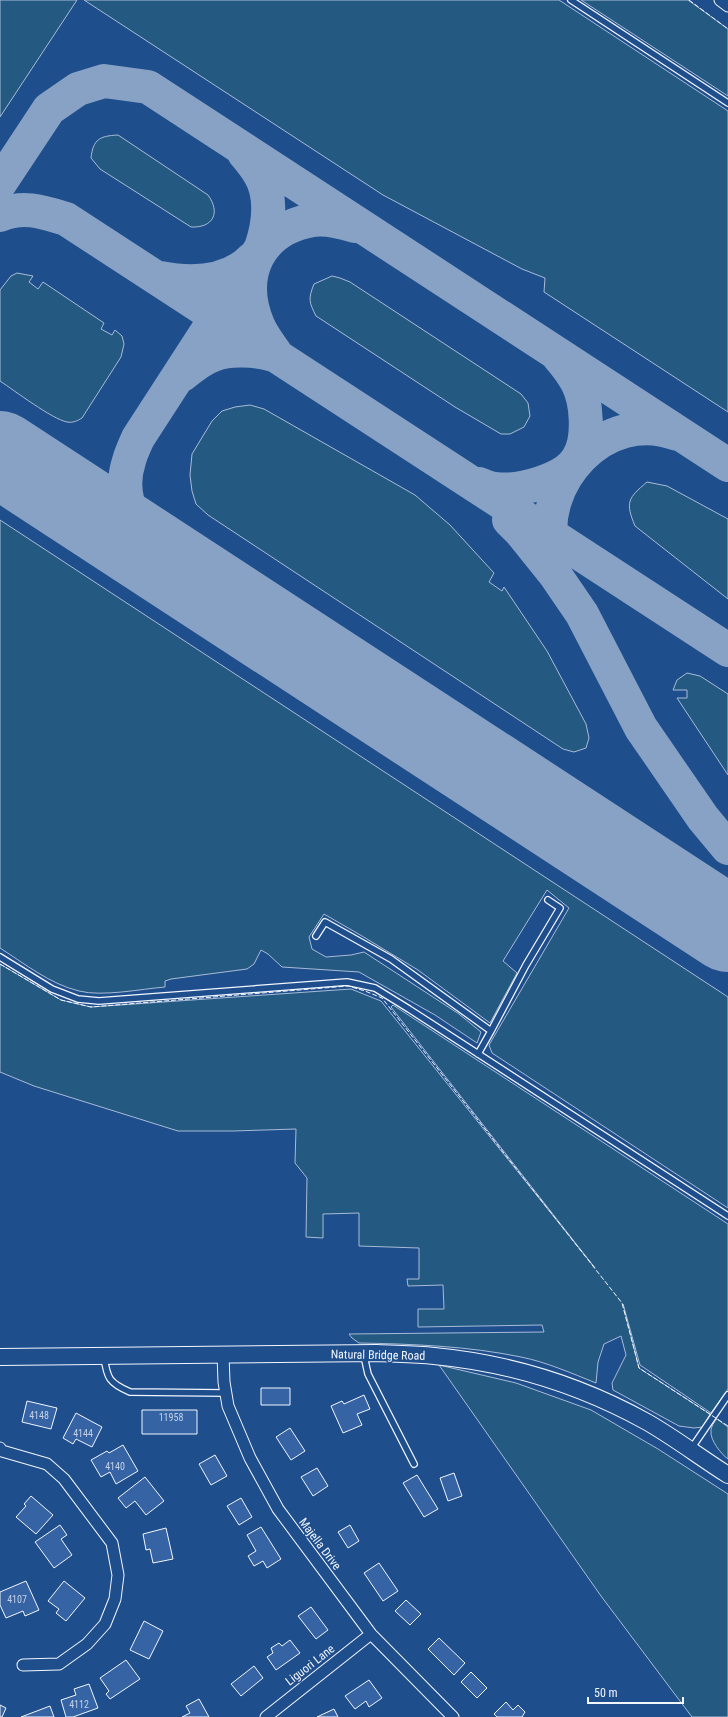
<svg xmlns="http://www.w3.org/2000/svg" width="728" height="1717" font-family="'Roboto Condensed',sans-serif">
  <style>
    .green { fill: #245a82; stroke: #a8bbd7 }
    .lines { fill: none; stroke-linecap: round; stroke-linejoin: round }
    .taxiway { stroke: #88a2c6; stroke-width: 34 }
    .runway { stroke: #88a2c6; stroke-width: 86 }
    .building { fill: #3563a3; stroke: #f2f6ff }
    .service-casing { stroke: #f2f6ff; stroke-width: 8 }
    .minor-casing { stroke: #f2f6ff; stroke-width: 13 }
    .secondary-casing { stroke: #f2f6ff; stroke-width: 18 }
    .service { stroke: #1f4e8c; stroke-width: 5.5 }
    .minor { stroke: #1f4e8c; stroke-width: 11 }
    .secondary { stroke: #1f4e8c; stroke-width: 16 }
    .fence { stroke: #f2f6ff; stroke-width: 1; stroke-dasharray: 5 2; stroke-linecap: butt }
    .labels { text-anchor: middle; stroke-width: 3; stroke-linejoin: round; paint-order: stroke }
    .number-label { font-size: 10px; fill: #c3d1e8 }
    .street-label { font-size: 12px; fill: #f2f6ff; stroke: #1f4e8c }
  </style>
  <rect width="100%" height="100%" fill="#1f4e8c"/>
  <!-- green -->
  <path class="green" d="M0 0H77L0 117Z
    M84 0H559L728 111V412L544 292 545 278 522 269 383 195Z
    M581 0H688L728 29V96Z
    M118 135 208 195C221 213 213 228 191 227L100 169 91 158C93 139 100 136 118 135Z
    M17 273 33 276 29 282 38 289 43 282 104 323 101 329 112 335 115 330 122 336 124 344 121 357 82 418C77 421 73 423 67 422 52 419 15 391 0 381V290L11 276Z
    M332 276 340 278 350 282 521 394 528 403 530 416 524 427 510 434H501L455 407 316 316C309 302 308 299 314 284Z
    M250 405 264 409 415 495 450 525 494 573 489 582 502 591 504 587 547 651 586 724 589 738 586 748 574 752 563 749 208 515 196 504 192 491 190 475 192 454 212 421 222 411 235 407Z
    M647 482 667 486 728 519V599L635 526C625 502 628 498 647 482Z
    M0 520 728 997V1208L492 1053 489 1045 569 908 547 890 503 961 517 973 490 1023 418 970 362 936 324 914 309 937 312 949 326 957 351 955 364 952 459 1014 481 1032 477 1043 435 1015 359 972 282 967 268 954 261 950 254 964 247 969 171 979 165 981V987C141 989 102 997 79 991 50 984 25 964 0 948Z
    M687 673 700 676 728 694V775L677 698H687V690H673L677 680Z
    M0 964 61 1000 91 1007 351 989 381 1001 595 1268 391 1007 393 1005 728 1224V1389L711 1413 640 1365 623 1304 639 1368 710 1414 703 1427 694 1428 679 1426 613 1390 612 1383 626 1355 621 1336 604 1344 598 1362 596 1383C571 1373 546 1362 521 1357 468 1346 412 1344 359 1343L352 1338 349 1334 544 1332 542 1325 418 1327V1309H444L443 1285 408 1286 407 1279H419V1248L359 1246V1213L323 1214V1238L306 1237 307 1178 295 1163 296 1129 233 1131H178L34 1086 0 1072Z
    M439 1365 516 1383 591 1410 658 1449 728 1494V1717H692L601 1596Z
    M717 1419 728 1427V1459C721 1454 710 1440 711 1431 711 1427 714 1422 717 1419Z"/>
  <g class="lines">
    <!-- taxiway -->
    <path class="taxiway" d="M0 183 49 109 78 89 104 81 148 87 728 465
      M0 215C23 205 43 212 66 219L728 650
      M160 278C192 284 229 283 253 258
      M276 354C270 345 262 335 258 325 237 275 259 229 313 220 327 218 342 222 355 226
      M182 375C191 368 201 359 213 355 230 348 256 350 274 355
      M479 484C484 486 490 489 496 489 519 492 566 480 578 458 590 439 587 401 577 382 572 373 566 365 559 357
      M509 520 521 532 554 573 582 614 641 728 703 818 728 848
      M553 553C535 484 605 406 677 434
      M169 564C142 536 115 503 129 461 131 453 135 445 138 438L261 248C269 224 273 196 259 173 255 166 249 159 244 153"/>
    <!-- runway -->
    <path class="runway" d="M0 454 728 929"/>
  </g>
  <!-- building -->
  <path class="building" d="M261 1388H290V1405H261Z
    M364 1395 370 1409 357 1414 362 1425 343 1433 331 1406 342 1401 344 1404Z
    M27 1401 57 1408 51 1429 22 1422Z
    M142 1410H197V1434H142Z
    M76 1413 102 1427 92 1447 76 1439 73 1444 63 1438Z
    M290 1428 305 1451 291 1460 276 1437Z
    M123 1445 138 1471 116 1484 110 1472 101 1477 91 1460 107 1451 109 1453Z
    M215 1455 227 1476 211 1485 199 1464Z
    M317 1468 328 1486 313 1496 301 1477Z
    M454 1473 462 1496 448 1501 440 1478Z
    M417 1475 438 1509 424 1517 403 1483Z
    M145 1477 164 1501 146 1515 135 1501 126 1508 118 1498Z
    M31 1496 53 1515 36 1534 16 1517 26 1506 24 1504Z
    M241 1498 252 1517 239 1525 227 1506Z
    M60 1525 67 1535 61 1539 72 1555 54 1568 35 1542Z
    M350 1525 359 1541 348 1548 338 1532Z
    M261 1527 281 1559 267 1568 263 1561 254 1566 248 1556 256 1551 247 1535Z
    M166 1528 173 1559 153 1563 150 1549 146 1550 143 1534Z
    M379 1563 398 1591 383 1601 364 1573Z
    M26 1581 39 1610 25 1616 23 1611 6 1618 0 1605V1592Z
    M64 1581 85 1598 66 1621 56 1613 59 1609 48 1601Z
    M406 1600 421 1614 410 1625 395 1611Z
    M311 1607 328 1630 316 1639 298 1616Z
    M144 1621 163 1631 149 1659 130 1650Z
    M439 1638 465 1663 454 1675 428 1649Z
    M290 1640 300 1653 276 1670 267 1657 273 1653 271 1648 279 1643 282 1646Z
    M126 1660 140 1679 110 1699 106 1694 109 1691 100 1678Z
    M254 1666 263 1678 241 1696 231 1684Z
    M471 1672 487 1688 477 1698 461 1682Z
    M369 1680 382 1698 369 1707 366 1701 355 1709 345 1696Z
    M89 1684 98 1708 73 1717H66L61 1700 76 1695 74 1689Z
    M199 1699 209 1717H182L190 1713 186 1706Z
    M506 1702 513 1710 518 1705 525 1712 522 1717H497L494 1714Z
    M0 1705 6 1708 2 1717H0Z
    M50 1706 54 1717H21Z
    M334 1709 338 1717H317Z"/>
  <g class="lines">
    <defs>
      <path id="service" d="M571 0 728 103
        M316 936 325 922 391 959 491 1031 478 1054
        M0 957 52 989 78 999 99 1001 347 982 375 988 409 1009 728 1216
        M491 1031 526 965 560 908 548 900
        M364 1356 368 1374 414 1464
        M104 1357C107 1378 109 1383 130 1392L226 1393
        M691 1449 728 1395"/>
      <path id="minor" d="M720 0 728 6
        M223 1355 224 1382 228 1406 250 1458 278 1509 371 1634 453 1717
        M0 1448 2 1451 47 1464 64 1479 112 1543 118 1575 115 1599 105 1624 87 1644 59 1664 23 1665
        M266 1717 371 1634"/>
      <path id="secondary" d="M0 1357 377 1353C396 1354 415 1354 434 1356 508 1363 582 1386 647 1422 675 1438 701 1458 728 1475"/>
    </defs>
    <!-- service casing -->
    <use href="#service" class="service-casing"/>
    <!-- minor casing -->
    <use href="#minor" class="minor-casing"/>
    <!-- secondary casing -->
    <use href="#secondary" class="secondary-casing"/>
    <!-- service -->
    <use href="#service" class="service"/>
    <!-- minor -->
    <use href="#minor" class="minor"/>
    <!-- secondary -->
    <use href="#secondary" class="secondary"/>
    <!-- fence -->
    <path class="fence" d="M689 0 728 29
      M0 964 61 1000 91 1007 348 986 365 991 382 998 622 1303 639 1368 728 1426"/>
  </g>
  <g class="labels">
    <!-- number labels -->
    <g class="number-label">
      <text x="39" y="1419">4148</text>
      <text x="171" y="1421">11958</text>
      <text x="83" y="1437">4144</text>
      <text x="115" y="1470">4140</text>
      <text x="17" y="1603">4107</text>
      <text x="79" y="1708">4112</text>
    </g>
    <!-- street labels -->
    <g class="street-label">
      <text transform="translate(378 1355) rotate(1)" y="4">Natural Bridge Road</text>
      <text transform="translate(320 1544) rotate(53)" y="4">Majella Drive</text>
      <text transform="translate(310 1665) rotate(-38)" y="4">Liguori Lane</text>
    </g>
  </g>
  <!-- scale -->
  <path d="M588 1697v6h95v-6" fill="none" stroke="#f2f6ff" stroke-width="2"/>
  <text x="594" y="1697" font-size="12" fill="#f2f6ff" stroke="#1f4e8c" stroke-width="3" paint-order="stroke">50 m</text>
</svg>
